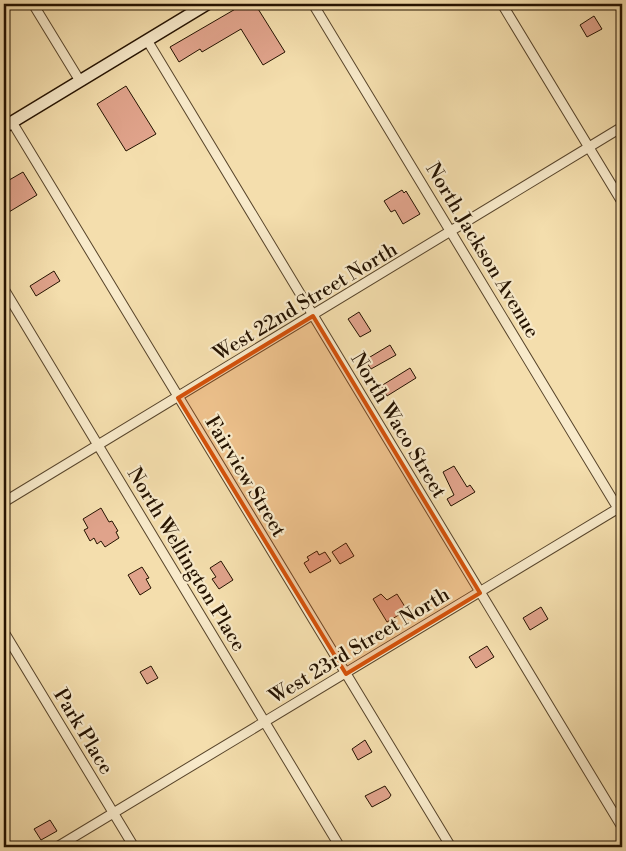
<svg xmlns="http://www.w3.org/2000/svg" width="626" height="851" font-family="'Libre Bodoni',serif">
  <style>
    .building { fill: #e0a38b; stroke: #241200 }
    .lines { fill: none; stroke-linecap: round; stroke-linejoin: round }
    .minor-casing { stroke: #58452b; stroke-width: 11 }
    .secondary-casing { stroke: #241200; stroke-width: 14 }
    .minor { stroke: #f8eaca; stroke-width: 9 }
    .secondary { stroke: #f8eaca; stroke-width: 11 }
    .marked { fill: #d4520b; fill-opacity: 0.2; stroke: #d4520b; stroke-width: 4; stroke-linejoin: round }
    .labels { text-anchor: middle; stroke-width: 4.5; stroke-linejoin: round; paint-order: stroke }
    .street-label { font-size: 20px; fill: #241200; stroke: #f8eaca }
  </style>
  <rect width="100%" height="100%" fill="#f4dead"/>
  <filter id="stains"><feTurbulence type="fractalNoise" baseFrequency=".004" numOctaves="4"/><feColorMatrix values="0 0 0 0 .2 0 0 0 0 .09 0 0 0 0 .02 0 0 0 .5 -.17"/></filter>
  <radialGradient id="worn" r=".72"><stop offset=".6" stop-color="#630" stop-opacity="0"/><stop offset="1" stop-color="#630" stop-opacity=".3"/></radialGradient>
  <!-- building -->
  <path class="building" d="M244 4H255L285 52 263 65 241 29 202 52 200 49 179 62 170 47Z
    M594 16 602 29 587 37 580 25Z
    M126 86 156 134 126 151 97 104Z
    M23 172 37 195 4 215V183Z
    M402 190 404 193 406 191 420 214 403 224 395 210 391 212 384 201Z
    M54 271 60 281 36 296 30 286Z
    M359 312 371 331 360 337 348 319Z
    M390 345 396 355 371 369 365 360Z
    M410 368 416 378 387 396 381 386Z
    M454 466 467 487 470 485 475 492 451 506 447 499 454 495 443 472Z
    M101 508 109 522 112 521 118 531 116 532 119 538 105 547 101 541 97 544 94 538 90 541 84 530 88 528 83 519Z
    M346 543 354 556 340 564 332 552Z
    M317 551 319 555 325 552 331 561 310 573 304 563 309 560 307 557Z
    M221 561 233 580 219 589 212 579 216 577 210 568Z
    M142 567 149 578 146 579 151 588 140 595 128 575Z
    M381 594 387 600 397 594 407 610 387 622 373 599Z
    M541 607 548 619 530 630 523 618Z
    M487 646 494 657 476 668 469 657Z
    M151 666 158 678 147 684 140 672Z
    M365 740 372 752 358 760 352 749Z
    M385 786 391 795 389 798 372 807 365 796Z
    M50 820 57 831 41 840 34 829Z"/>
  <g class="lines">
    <defs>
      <path id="minor" d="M33 4 80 81
        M313 4 622 515
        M502 4 622 202
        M147 40 622 827
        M12 122 451 847
        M4 289 340 847
        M4 502 622 127
        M4 632 134 847
        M57 847 622 506"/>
      <path id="secondary" d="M4 127 207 4"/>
    </defs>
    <!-- minor casing -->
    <use href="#minor" class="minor-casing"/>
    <!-- secondary casing -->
    <use href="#secondary" class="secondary-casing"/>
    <!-- minor -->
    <use href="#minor" class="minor"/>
    <!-- secondary -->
    <use href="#secondary" class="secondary"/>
  </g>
  <!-- marked area -->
  <path class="marked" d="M313 316 480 593 346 674 178 398Z"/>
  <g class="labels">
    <!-- street labels -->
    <g class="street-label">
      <text transform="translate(483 250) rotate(59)" y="7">North Jackson Avenue</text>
      <text transform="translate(305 301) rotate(-31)" y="7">West 22nd Street North</text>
      <text transform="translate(399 425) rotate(59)" y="7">North Waco Street</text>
      <text transform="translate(246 476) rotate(59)" y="7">Fairview Street</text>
      <text transform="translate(187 559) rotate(59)" y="7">North Wellington Place</text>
      <text transform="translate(359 645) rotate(-31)" y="7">West 23rd Street North</text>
      <text transform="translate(84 731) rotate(59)" y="7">Park Place</text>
    </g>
  </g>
  <!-- margin -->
  <rect width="626" height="851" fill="none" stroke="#f4dead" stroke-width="20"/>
  <rect x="5" y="5" width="616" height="841" fill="none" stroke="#241200" stroke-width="2.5"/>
  <rect x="10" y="10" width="606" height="831" fill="none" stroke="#241200"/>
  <rect width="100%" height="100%" filter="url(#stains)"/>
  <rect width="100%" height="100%" fill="url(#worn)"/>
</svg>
